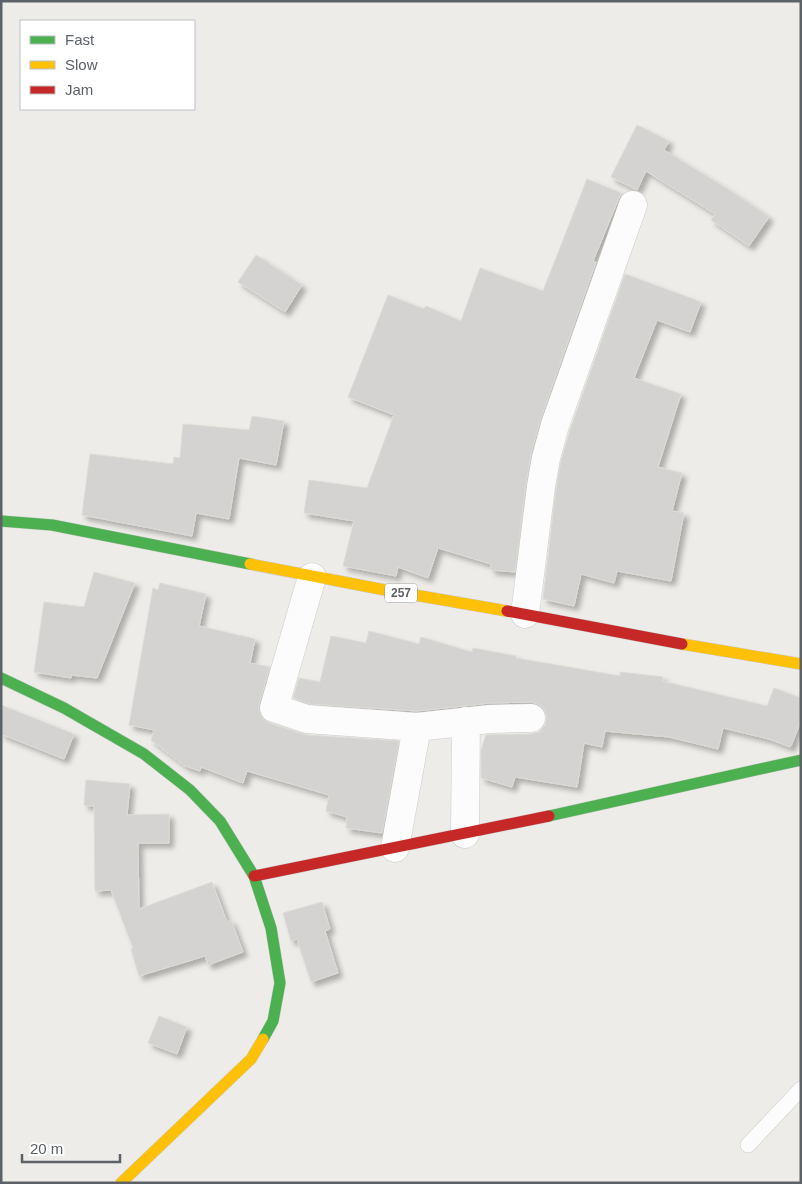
<svg xmlns="http://www.w3.org/2000/svg" width="802" height="1184" font-family="Arial,sans-serif">
  <style>
    .building { fill: #d5d3d1; stroke: #dddbd6; filter: url(#shadow) }
    .lines { fill: none; stroke-linecap: round; stroke-linejoin: round }
    .lane-casing { stroke: #cacaca; stroke-width: 16 }
    .street-casing { stroke: #cacaca; stroke-width: 29 }
    .fast-casing { stroke: #c9caca; stroke-width: 12 }
    .slow-casing { stroke: #c9caca; stroke-width: 12 }
    .jam-casing { stroke: #c9caca; stroke-width: 12 }
    .lane { stroke: #fcfcfc; stroke-width: 15 }
    .street { stroke: #fcfcfc; stroke-width: 28 }
    .fast { stroke: #4caf50; stroke-width: 11 }
    .slow { stroke: #ffc107; stroke-width: 11 }
    .jam { stroke: #c62828; stroke-width: 11 }
    .labels { text-anchor: middle; stroke-width: 5; stroke-linejoin: round; paint-order: stroke }
    .shield { fill: #fff; stroke: #8d9195; stroke-width: 1 }
    .shield-label { font-size: 12px; font-weight: bold; fill: #5c6267 }
  </style>
  <defs>
    <filter id="shadow"><feDropShadow dx="4.5" dy="4.5" stdDeviation="2.5" flood-color="#0004"/></filter>
  </defs>
  <rect width="100%" height="100%" fill="#edece8"/>
  <!-- building -->
  <path class="building" d="M637 125 669 141 664 150 731 191 769 217 749 246 711 220 715 214 646 171 637 190 611 177Z
    M587 179 621 193 593 261 596 262 540 421 531 454 526 484 515 572 491 570V564L438 548 428 578 398 567 396 576 343 566 354 521 304 513 309 480 367 488 394 415 348 397 388 295 424 309 426 306 461 321 480 268 543 291Z
    M256 255 302 285 285 312 238 282Z
    M625 274 701 302 690 332 657 320 634 378 681 394 658 467 682 473 672 511 684 513 671 581 617 571 614 583 581 574 574 606 543 599 556 489 561 461 570 430Z
    M252 416 284 421 276 465 239 458 229 519 196 513 192 536 82 515 90 454 173 464 174 457 180 458 183 424 249 430Z
    M94 572 135 583 97 678 71 675V678L34 672 44 602 84 607Z
    M160 583 206 594 199 626 255 639 250 663 270 667 259 704V712L263 719 269 723 306 735 399 741 382 833 346 828 347 817 326 811 329 795 247 771 243 783 201 767 200 771 185 766 151 740 154 730 129 725 153 588 158 590Z
    M369 631 419 644 421 637 472 652 473 648 516 656V658L620 676V672L663 677 662 681 767 706 774 688 801 698V721L791 746 790 747 769 739 723 728 718 749 669 737 605 731 602 747 584 743 577 787 515 777 512 787 481 778V750L486 735 531 734 539 732 545 725 547 717 544 709 538 704 531 702 490 703 417 711 310 704 293 698 299 678 320 682 331 636 366 643Z
    M1 705 74 734 64 759 1 734Z
    M86 780 130 784 127 815 169 814V843H138L139 909 212 882 227 922 231 920 243 952 208 965 205 956 139 976 131 949 133 948 111 890 95 891 94 806 84 805Z
    M322 902 330 929 325 931 338 973 311 982 297 939 291 941 283 913Z
    M159 1016 187 1027 177 1054 148 1043Z"/>
  <g class="lines">
    <defs>
      <path id="lane" d="M748 1145 801 1089"/>
      <path id="street" d="M312 577 274 708 307 719 417 727 490 719 531 718
        M525 614 541 487 546 458 555 425 633 205
        M465 834 466 721
        M395 848 417 727"/>
      <path id="fast" d="M1 521 52 525 250 564
        M1 678 64 708 144 754 190 790 220 821 254 876 271 928 280 983 273 1021 263 1039
        M549 816 801 760"/>
      <path id="slow" d="M250 564 380 589 507 611
        M682 644 801 664
        M121 1183 251 1059 263 1039"/>
      <path id="jam" d="M507 611 682 644
        M254 876 549 816"/>
    </defs>
    <!-- lane casing -->
    <use href="#lane" class="lane-casing"/>
    <!-- street casing -->
    <use href="#street" class="street-casing"/>
    <!-- fast casing -->
    <use href="#fast" class="fast-casing"/>
    <!-- slow casing -->
    <use href="#slow" class="slow-casing"/>
    <!-- jam casing -->
    <use href="#jam" class="jam-casing"/>
    <!-- lane -->
    <use href="#lane" class="lane"/>
    <!-- street -->
    <use href="#street" class="street"/>
    <!-- fast -->
    <use href="#fast" class="fast"/>
    <!-- slow -->
    <use href="#slow" class="slow"/>
    <!-- jam -->
    <use href="#jam" class="jam"/>
  </g>
  <g class="labels">
    <!-- shield labels -->
    <rect class="shield" x="385" y="583.5" width="32" height="19" rx="4"/>
    <g class="shield-label">
      <text x="401" y="597">257</text>
    </g>
  </g>
  <!-- border -->
  <rect width="802" height="1184" fill="none" stroke="#5c6267" stroke-width="5"/>
  <!-- legend -->
  <rect x="20" y="20" width="175" height="90" fill="#ffffff" stroke="#bec0c2"/>
  <rect x="30" y="36" width="25" height="8" fill="#4caf50" stroke="#bec0c2"/>
  <text x="65" y="45" font-size="15" fill="#5c6267">Fast</text>
  <rect x="30" y="61" width="25" height="8" fill="#ffc107" stroke="#bec0c2"/>
  <text x="65" y="70" font-size="15" fill="#5c6267">Slow</text>
  <rect x="30" y="86" width="25" height="8" fill="#c62828" stroke="#bec0c2"/>
  <text x="65" y="95" font-size="15" fill="#5c6267">Jam</text>
  <!-- scale -->
  <path d="M22 1154v8h98v-8" fill="none" stroke="#5c6267" stroke-width="2.5"/>
  <text x="30" y="1154" font-size="15" fill="#5c6267" stroke="#ffffff" stroke-width="4" paint-order="stroke">20 m</text>
</svg>
